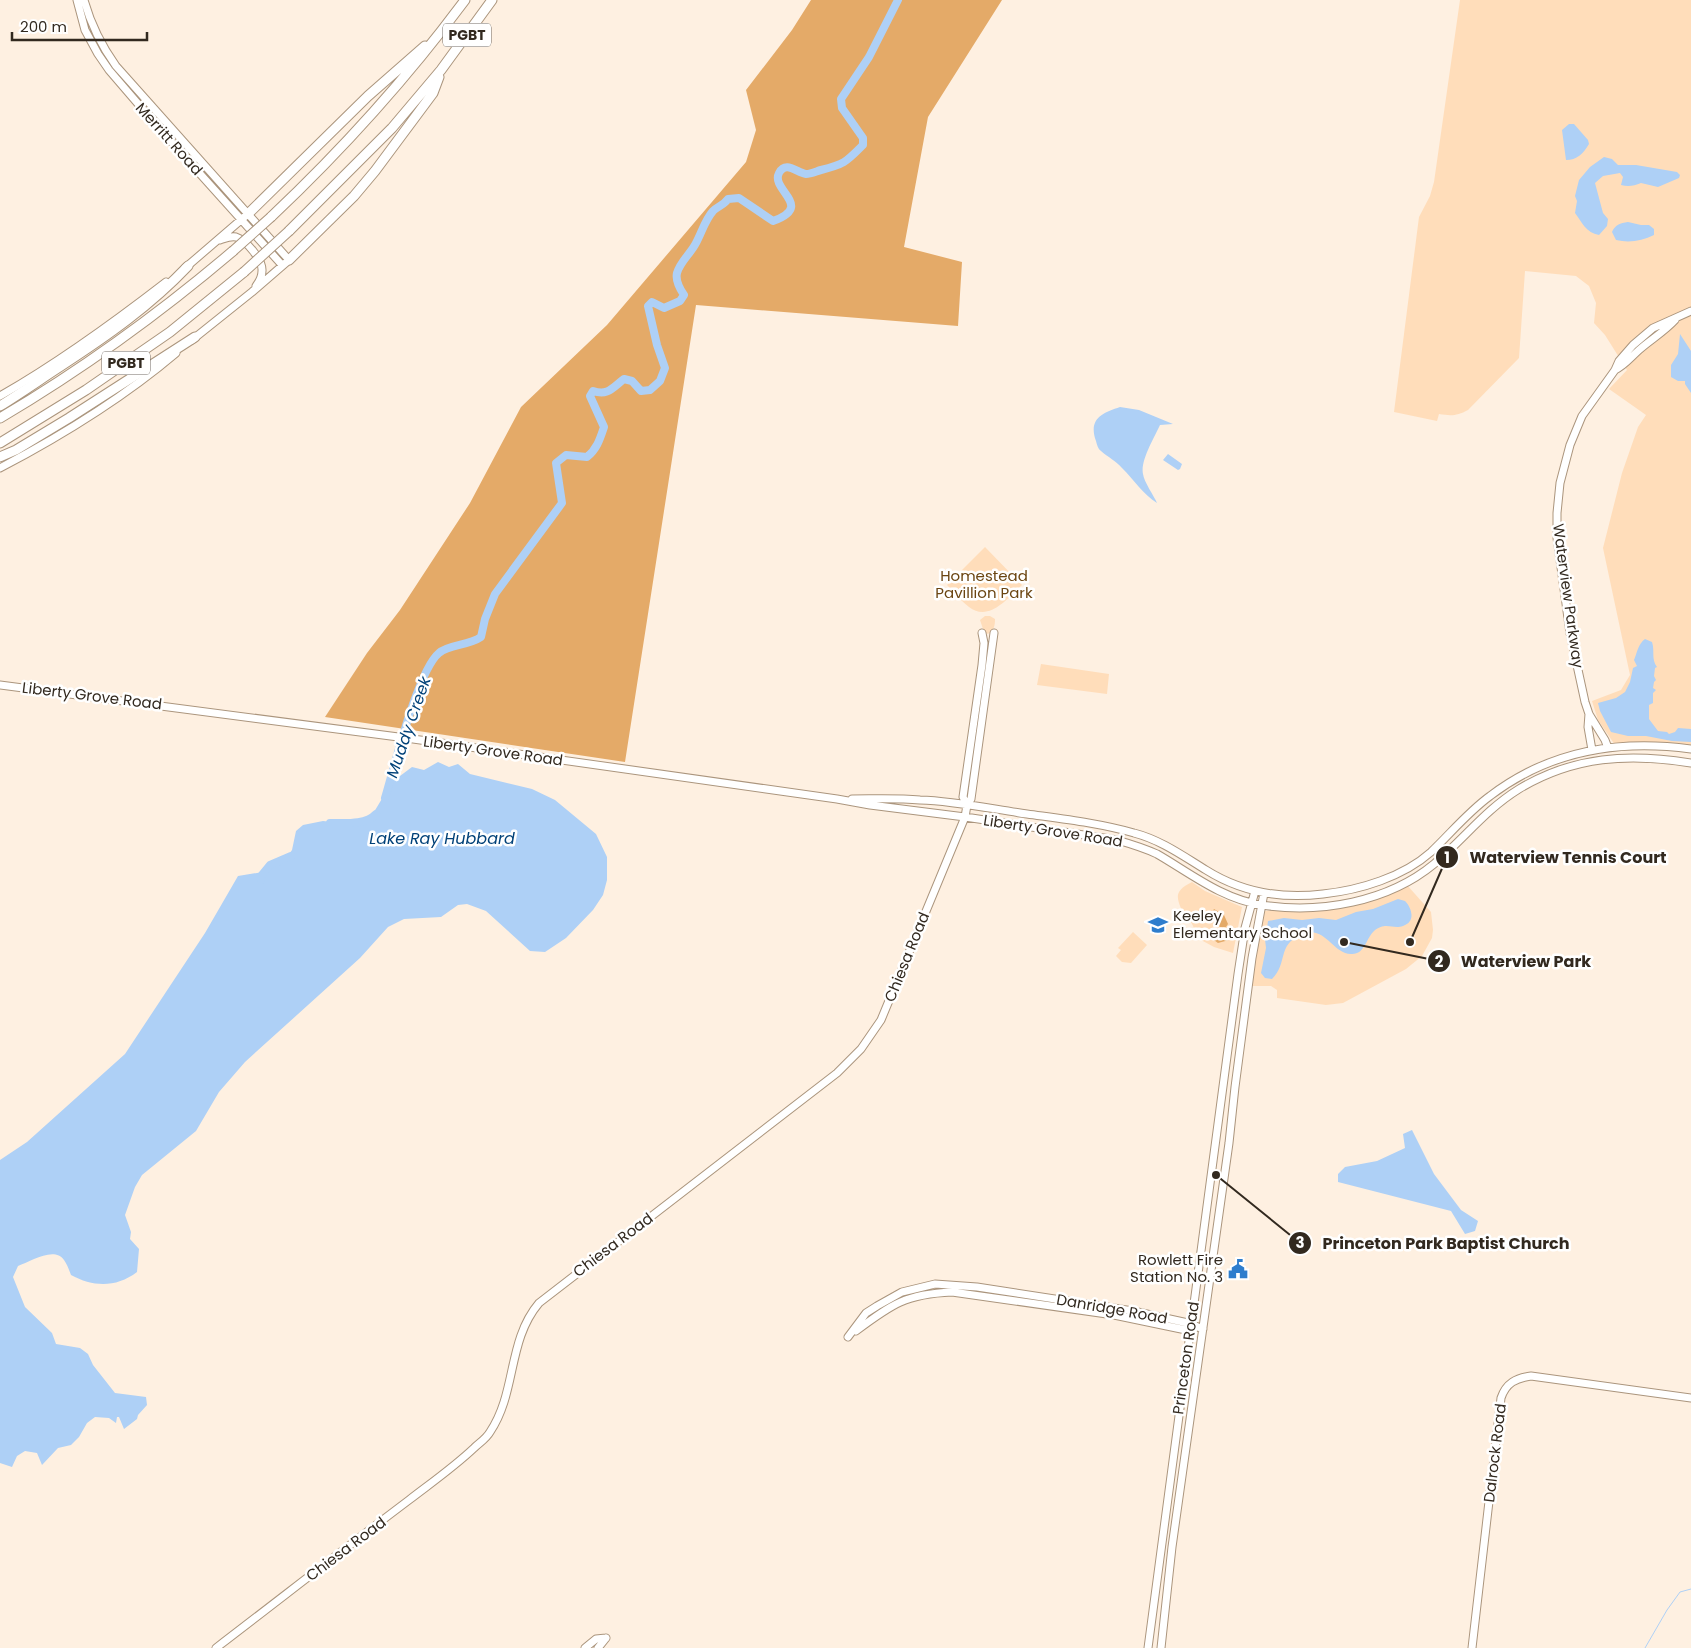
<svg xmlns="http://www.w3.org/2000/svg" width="1691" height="1648" font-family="Poppins,sans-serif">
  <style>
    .green { fill: #ffddba }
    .forest { fill: #e4aa68 }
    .water { fill: #aed0f6 }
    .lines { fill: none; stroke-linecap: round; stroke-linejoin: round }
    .stream { stroke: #aed0f6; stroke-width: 1 }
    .river { stroke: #aed0f6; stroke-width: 8 }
    .secondary-casing { stroke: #ab957d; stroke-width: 9 }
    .highway-casing { stroke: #ab957d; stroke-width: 11 }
    .secondary { stroke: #fff; stroke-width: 7 }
    .highway { stroke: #fff; stroke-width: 9 }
    .highway-bridge-casing { stroke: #ab957d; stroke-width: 11; stroke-linecap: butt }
    .highway-bridge { stroke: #fff; stroke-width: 9 }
    .labels { text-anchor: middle; stroke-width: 5; stroke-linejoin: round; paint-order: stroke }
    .shield { fill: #fff; stroke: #706962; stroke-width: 1 }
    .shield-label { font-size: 14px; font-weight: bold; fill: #32291f }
    .street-label { font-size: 15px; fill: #32291f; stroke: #fff }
    .park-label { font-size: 15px; fill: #6b4512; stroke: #fff }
    .poi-label { font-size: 15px; fill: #32291f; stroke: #fff; text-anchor: start }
    .water-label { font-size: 16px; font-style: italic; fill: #014178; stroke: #fff }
    .leader { fill: none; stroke: #32291f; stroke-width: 2 }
    .callout-dot { fill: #32291f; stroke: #fff; stroke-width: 2 }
    .mark-label { font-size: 15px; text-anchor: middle; font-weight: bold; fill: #fff }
    .callout-label { font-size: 16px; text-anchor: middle; font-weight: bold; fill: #32291f; stroke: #fff; stroke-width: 5; stroke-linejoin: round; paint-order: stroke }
  </style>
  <rect width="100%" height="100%" fill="#fef0e1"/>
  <!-- green -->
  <path class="green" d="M1460 0H1691V748L1615 745 1598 720 1592 701 1621 690 1630 675 1603 548 1622 473 1638 427 1646 415 1609 389 1627 370 1605 335 1594 323 1596 303 1589 286 1576 276 1525 271 1519 358 1468 410C1457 416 1451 416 1439 414L1437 421 1394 412 1419 217 1430 196 1434 182Z
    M985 547 1022 585C1009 597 989 623 969 607 961 601 954 592 947 585Z
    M985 616H990L995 619C995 626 994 630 988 634L984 632 980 620Z
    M1041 664 1109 674 1107 694 1037 685Z
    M1192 882 1205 891 1242 907 1233 953 1214 947 1201 940 1203 937 1194 928 1188 916H1184C1177 898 1172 892 1192 882Z
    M1407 885 1431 912 1433 930 1432 938 1422 956 1406 969 1343 1003 1326 1005 1277 998V990L1271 986H1252L1257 948 1265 911C1283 910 1301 913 1319 911 1350 909 1379 900 1407 885Z
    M1133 932 1147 945 1131 963 1122 962 1116 956 1121 950 1118 948Z"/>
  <!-- forest -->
  <path class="forest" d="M811 0H1002L928 117 904 247 962 262 958 326 696 305 625 762 325 717 367 653 400 610 470 503 521 407 607 325 746 162 756 130 746 90 792 30Z
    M1214 909 1224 915 1228 924 1226 927H1220C1217 924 1214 919 1211 914Z
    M1224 930 1229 931 1231 933 1229 940 1218 943 1211 938 1215 933 1220 934Z"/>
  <!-- water -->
  <path class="water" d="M1569 124H1574L1588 140 1589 144C1583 154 1577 160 1566 160L1562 130Z
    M1604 157 1612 159 1618 165H1636L1677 172 1680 175 1679 178 1658 187 1641 183C1634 186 1628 187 1621 185L1623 177 1620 173 1603 176 1595 183 1603 213 1608 219 1607 226 1599 235C1586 233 1582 222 1575 213L1577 201 1575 196 1579 180 1590 167Z
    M1628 222 1641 225H1649L1654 229V235C1642 241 1629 243 1616 240L1612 232C1615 225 1620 223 1628 222Z
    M1680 334 1691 351V393L1685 384V381H1678L1671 377V365L1678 354Z
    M1120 407 1139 410 1173 424 1160 425C1155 436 1140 461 1143 474 1144 482 1154 496 1157 503 1143 494 1134 480 1122 468 1115 460 1109 458 1101 451 1098 449 1097 445 1096 441 1088 419 1102 413 1120 407Z
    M1168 454 1182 464 1180 469 1178 470 1163 460Z
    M1645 639 1652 642C1655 651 1651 659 1657 667L1655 668 1654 676 1656 680 1654 682 1653 688 1656 690 1653 693V703L1649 705V719L1658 731 1667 732 1669 734 1675 732 1678 728 1691 729V742L1672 741 1646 736H1628L1611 732 1600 711 1598 703 1616 698 1625 692 1630 682 1633 668 1637 666 1634 660C1637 653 1638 644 1645 639Z
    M438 762 449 767 458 764 470 774 532 789 555 800 596 834 607 857V880L603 895 593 910 566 938 545 952 530 951 486 911 467 904 458 905 441 917 404 919 388 927 360 958 245 1062 219 1092 196 1131 142 1175 135 1187 125 1215 131 1232 130 1239 139 1249 137 1272C116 1288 93 1287 71 1275 69 1270 67 1264 64 1260 54 1246 30 1262 18 1266L13 1277 25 1307 52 1333 56 1344 80 1348 88 1354 93 1365 115 1393 146 1397 147 1405 138 1415 137 1419 124 1429 119 1417H117L116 1423 109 1418 95 1417 87 1423 79 1437 71 1445 58 1448 42 1465 37 1453 25 1451 17 1456 12 1467 0 1463V1160L27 1142 125 1054 205 933 238 876 263 872 287 857 292 850 296 831 303 825 323 821 359 825 368 822 392 782 412 767 424 770Z
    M1398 899 1405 901C1412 908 1416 922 1403 926 1393 930 1386 921 1374 931 1366 938 1365 955 1351 954 1331 953 1325 923 1300 935 1277 946 1288 963 1272 979L1265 978 1261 973 1266 948 1264 931 1267 928 1268 921 1284 918 1302 920 1319 918 1336 920 1356 912 1373 909Z
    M1412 1130 1434 1174 1461 1210 1478 1221 1475 1231 1465 1234 1451 1211 1338 1182V1174L1345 1167 1377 1161 1405 1148 1403 1134Z"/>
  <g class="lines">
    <!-- stream -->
    <path class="stream" d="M1645 1648 1667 1610 1680 1592 1691 1589"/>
    <!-- river -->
    <path class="river" d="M385 798C394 768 418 670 439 653 449 644 468 646 481 637L485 619 495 594 562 503 556 463 566 455 587 457C597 449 600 439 604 427L590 396 593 391C608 396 612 388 624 379L632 381 641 391 650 390 660 381 665 368 657 345 648 306 652 302 664 308 680 301 684 295C680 289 675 281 677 273 680 262 691 253 696 243 702 232 705 220 713 211 718 206 724 205 728 199L739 198 773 221C815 206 770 190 779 173 786 160 797 173 806 174 811 174 817 171 821 170 845 164 846 162 863 145V138L842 108 841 99 869 57 898 0
      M330 823C345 823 366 825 376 814
      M261 880V876L270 865 291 856"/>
    <defs>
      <path id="secondary" d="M77 0 85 30 98 54 109 70 158 127 282 265
        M84 0C91 25 101 45 116 66L289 260 252 292 192 340
        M220 240C226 238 230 236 236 237 246 240 263 260 262 271 262 276 259 282 256 286
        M185 268 249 213
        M1615 370C1625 365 1630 358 1639 350 1650 340 1664 332 1675 320
        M0 396C58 363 113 323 166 282
        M0 468C61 436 123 398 176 353
        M0 685 406 738 837 799 870 805 965 817 1117 840C1131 844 1144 848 1157 854 1190 873 1222 899 1262 905 1320 914 1388 902 1434 864 1464 839 1485 810 1519 789 1574 756 1629 753 1691 763
        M1589 714 1588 727 1592 750
        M1608 748 1605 740 1589 714 1585 702 1570 633 1557 538V513L1560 483 1570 445 1582 416 1615 370 1619 361 1633 345 1653 328 1691 311
        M852 799C875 799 897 798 920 800 956 801 992 809 1027 814 1063 819 1099 823 1134 833 1161 840 1183 856 1206 870 1241 892 1282 899 1323 894 1360 890 1403 877 1431 852 1451 833 1468 812 1490 796 1549 751 1619 739 1691 749
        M967 805 963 797 982 665 984 643 982 633
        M856 1331C892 1304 906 1294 952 1292L1114 1315 1186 1330 1194 1329
        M848 1337 866 1313 877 1306 902 1292 935 1284 977 1287 1133 1311 1188 1323 1203 1329
        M216 1648C280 1599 344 1549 409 1500 431 1483 454 1467 474 1448 479 1443 486 1439 490 1432 517 1392 507 1341 539 1303L837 1073 861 1049 881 1020 965 817 967 805 971 799 994 633
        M585 1648 596 1639 606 1638
        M598 1648 606 1638
        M1148 1648 1238 974 1245 928 1255 891
        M1161 1648 1172 1547 1229 1143 1235 1087 1252 958 1264 893
        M1472 1648 1501 1398C1506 1383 1516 1378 1531 1376L1691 1398"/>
      <path id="highway" d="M249 213 368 96 425 46
        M271 217C342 150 407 78 465 0
        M289 231 392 128 441 70 492 0
        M289 260 354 196 375 171 433 93 439 77
        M0 406C21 393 41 379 61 366 107 336 150 306 188 266
        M0 418C83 369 160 313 233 251
        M0 443 86 390 170 332 244 272
        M0 457 16 450 69 418 195 337"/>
    </defs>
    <!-- secondary casing -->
    <use href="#secondary" class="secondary-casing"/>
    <!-- highway casing -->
    <use href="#highway" class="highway-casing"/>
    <!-- secondary -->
    <use href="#secondary" class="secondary"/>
    <!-- highway -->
    <use href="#highway" class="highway"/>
    <defs>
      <path id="highway-bridge" d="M233 251 271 217
        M244 272 289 231"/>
    </defs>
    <!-- highway-bridge casing -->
    <use href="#highway-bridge" class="highway-bridge-casing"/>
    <!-- highway-bridge -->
    <use href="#highway-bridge" class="highway-bridge"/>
  </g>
  <!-- icons -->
  <defs>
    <symbol id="school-bare" viewBox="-9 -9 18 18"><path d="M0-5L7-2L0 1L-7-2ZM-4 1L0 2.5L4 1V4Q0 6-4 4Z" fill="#2e7dcd" stroke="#fff" stroke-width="2.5" paint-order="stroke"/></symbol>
    <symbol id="civic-bare" viewBox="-9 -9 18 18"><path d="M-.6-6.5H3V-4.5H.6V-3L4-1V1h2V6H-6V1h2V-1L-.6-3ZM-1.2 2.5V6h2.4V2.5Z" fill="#2e7dcd" stroke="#fff" stroke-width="2.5" paint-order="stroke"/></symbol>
  </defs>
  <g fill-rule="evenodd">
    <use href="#school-bare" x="1144" y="911" width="28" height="28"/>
    <use href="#civic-bare" x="1224" y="1255" width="28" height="28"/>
  </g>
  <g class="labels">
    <!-- shield labels -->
    <g class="shield">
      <rect x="443" y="23.5" width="48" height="23" rx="4"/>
      <rect x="102" y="351.5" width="48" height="23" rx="4"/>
    </g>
    <g class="shield-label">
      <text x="467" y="40">PGBT</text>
      <text x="126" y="368">PGBT</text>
    </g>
    <!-- street labels -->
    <g class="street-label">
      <text transform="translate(169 139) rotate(48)" y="5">Merritt Road</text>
      <text transform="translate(1568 596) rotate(82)" y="5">Waterview Parkway</text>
      <text transform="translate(92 696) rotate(7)" y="5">Liberty Grove Road</text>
      <text transform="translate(493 751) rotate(8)" y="5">Liberty Grove Road</text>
      <text transform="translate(1053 831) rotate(9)" y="5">Liberty Grove Road</text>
      <text transform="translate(907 957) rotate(-68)" y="5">Chiesa Road</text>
      <text transform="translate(613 1245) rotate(-37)" y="5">Chiesa Road</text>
      <text transform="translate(1112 1309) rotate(10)" y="5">Danridge Road</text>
      <text transform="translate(1186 1358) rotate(-82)" y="5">Princeton Road</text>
      <text transform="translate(1495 1453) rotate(-83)" y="5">Dalrock Road</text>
      <text transform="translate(346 1549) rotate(-37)" y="5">Chiesa Road</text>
    </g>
    <!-- park labels -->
    <g class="park-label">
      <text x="984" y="581">Homestead<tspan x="984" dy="17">Pavillion Park</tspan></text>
    </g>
    <!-- poi labels -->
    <g class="poi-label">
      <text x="1173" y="921">Keeley<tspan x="1173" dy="17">Elementary School</tspan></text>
      <text x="1223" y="1265" text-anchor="end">Rowlett Fire<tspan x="1223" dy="17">Station No. 3</tspan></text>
    </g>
    <!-- water labels -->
    <g class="water-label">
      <text transform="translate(408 727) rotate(-71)" y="6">Muddy Creek</text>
      <text x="442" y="844">Lake Ray Hubbard</text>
    </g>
  </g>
  <!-- callouts -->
  <path class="leader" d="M1410 942L1447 857M1344 942L1439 961M1216 1175L1300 1243"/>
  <g class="callout-dot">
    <circle cx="1410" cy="942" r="5"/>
    <circle cx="1344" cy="942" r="5"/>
    <circle cx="1216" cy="1175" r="5"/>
    <circle cx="1447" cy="857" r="12"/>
    <circle cx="1439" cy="961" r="12"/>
    <circle cx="1300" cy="1243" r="12"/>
  </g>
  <g class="mark-label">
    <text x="1447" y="863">1</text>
    <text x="1439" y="967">2</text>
    <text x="1300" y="1248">3</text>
  </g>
  <g class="callout-label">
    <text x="1568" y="863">Waterview Tennis Court</text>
    <text x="1526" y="967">Waterview Park</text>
    <text x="1446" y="1249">Princeton Park Baptist Church</text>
  </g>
  <!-- scale -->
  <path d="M12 32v8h135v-8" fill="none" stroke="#32291f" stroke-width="2.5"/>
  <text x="20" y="32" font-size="15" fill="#32291f" stroke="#ffffff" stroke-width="4" paint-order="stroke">200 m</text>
</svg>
